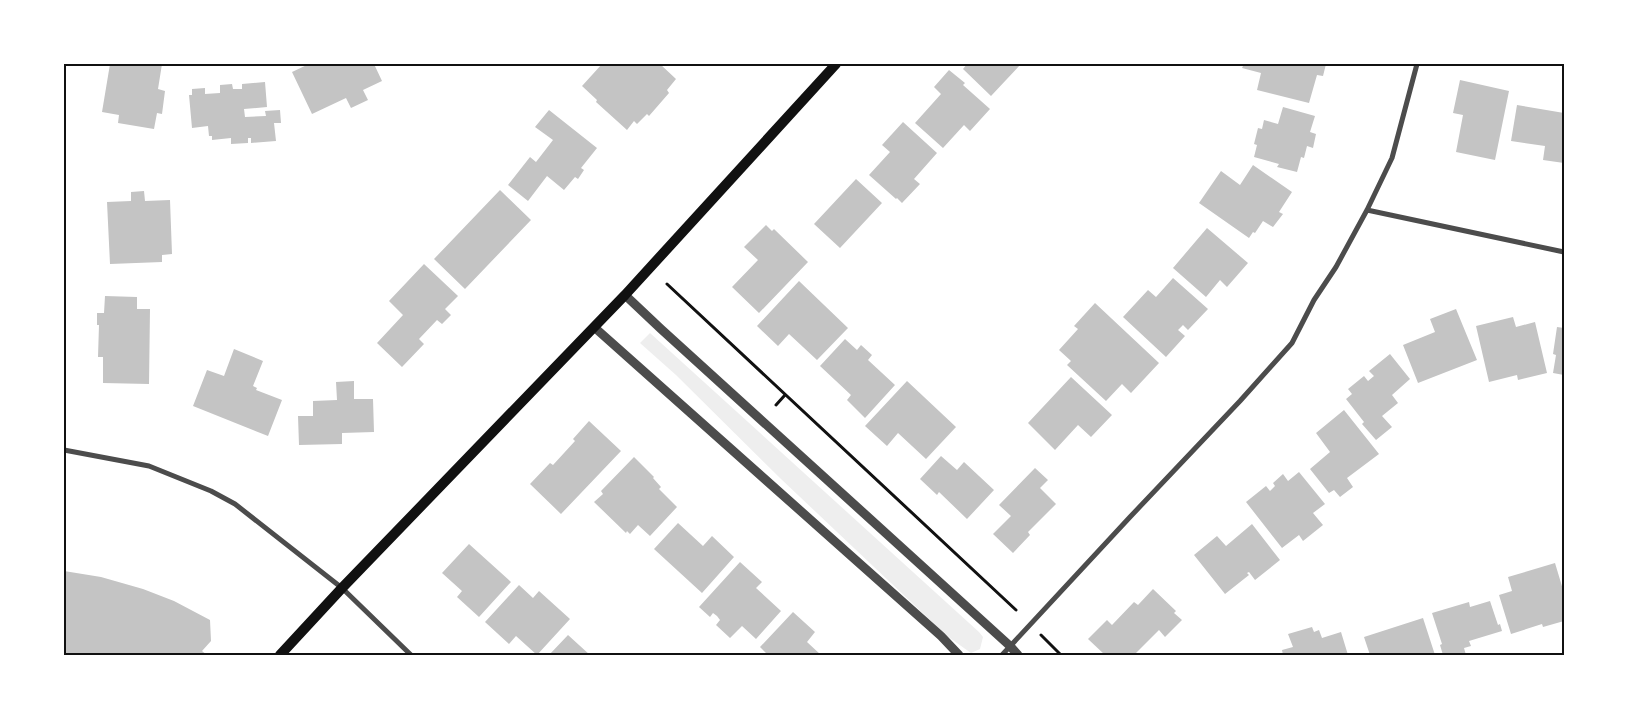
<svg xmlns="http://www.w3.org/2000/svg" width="1628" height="719" font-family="'Golos Text',sans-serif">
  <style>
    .green { fill: #eee }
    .building { fill: #c4c4c4 }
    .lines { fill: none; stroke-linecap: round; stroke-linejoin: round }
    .path { stroke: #111; stroke-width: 3 }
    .minor { stroke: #4c4c4c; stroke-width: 5 }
    .tertiary { stroke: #4c4c4c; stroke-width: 9 }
    .secondary { stroke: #111; stroke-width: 10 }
    .neatline { fill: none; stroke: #111; stroke-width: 2 }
  </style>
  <rect width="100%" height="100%" fill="#fff"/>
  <!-- green -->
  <path class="green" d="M650 333 979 632 983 637 980 649 971 653 947 636 781 479 676 375 640 343Z"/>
  <!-- building -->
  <path class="building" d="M110 64 120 65V64H162L158 89 165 91 162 114 157 113 154 129 118 123 119 115 102 112Z
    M309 64H374L382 81 363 90 368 100 351 108 346 98 312 114 292 72Z
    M602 64H660L676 79 667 90 669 93 649 116 647 114 637 124 634 121 627 130 596 102 597 100 582 86Z
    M967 64H1021L991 96 963 69Z
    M1244 64H1326L1323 76 1317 75 1309 103 1257 90 1261 73 1242 68Z
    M949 70 965 83 963 85 990 109 970 131 964 125 943 148 915 123 941 94 934 87Z
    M1460 80 1509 91 1495 160 1456 152 1463 115 1453 113Z
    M265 82 267 107 244 109 245 117 266 116 265 111 280 110 281 123H274L276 141 251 143V138H248V143L231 144V138L212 140V136H209L208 126 192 128 189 95H192V89L205 88V94L220 93V85L232 84 233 89H242V84Z
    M1517 105 1564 113V163L1543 160 1545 146 1511 141Z
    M1283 107 1315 116 1310 132 1316 134 1313 148 1307 146 1304 158 1301 157 1297 172 1277 167 1279 164 1254 157 1257 145 1254 144 1258 128 1262 129 1264 120 1278 124Z
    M549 110 597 148 581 168 584 170 578 179 575 177 564 190 547 176 528 201 508 185 530 157 536 162 553 140 535 127Z
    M903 122 937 153 914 179 920 184 902 203 897 198 896 199 869 175 890 152 882 145Z
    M1253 165 1292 192 1279 212 1283 214 1273 227 1263 221 1255 233 1253 232 1249 238 1199 203 1221 171 1240 185Z
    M856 179 882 203 840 248 814 224Z
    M500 190 531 220 465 289 434 259Z
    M144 191 145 201 170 200 172 254 162 255V262L110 264 107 202 131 201V192Z
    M766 225 772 231 774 229 808 262 759 313 732 287 758 260 744 247Z
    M1207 228 1248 263 1227 287 1220 280 1206 297 1173 268Z
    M424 264 458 296 445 309 451 315 442 324 437 320 419 339 424 344 402 367 377 343 403 315 389 301Z
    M1173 278 1208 309 1188 330 1183 325 1178 330 1185 336 1166 357 1123 317 1148 290 1156 297Z
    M799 281 848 328 817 360 789 334 778 346 757 326Z
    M105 296 137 297V309H150L149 384 103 383V357H98L99 325H97V313H104Z
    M1095 303 1159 363 1131 393 1122 384 1106 401 1067 365 1071 361 1059 350 1078 329 1074 326Z
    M1456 309 1477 360 1418 383 1403 345 1435 332 1430 319Z
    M1513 317 1516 327 1535 322 1547 373 1518 380 1517 375 1489 382 1476 326Z
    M1557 327 1564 328V375L1553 373 1556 355 1553 354Z
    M845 339 857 350 861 345 872 355 868 360 895 385 865 418 847 400 851 395 820 366Z
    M234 349 263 361 253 386 257 388 256 390 282 400 268 436 193 406 207 370 224 376Z
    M1390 354 1410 379 1392 395 1398 403 1382 416 1392 427 1376 440 1362 424 1364 422 1346 399 1352 394 1348 389 1364 376 1368 381 1374 376 1369 371Z
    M1071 377 1112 415 1091 437 1078 425 1055 450 1028 423Z
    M354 381V399H373L374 432 342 433V444L299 445 298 416H313V401L337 400 336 382Z
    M907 381 956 427 926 459 898 433 887 446 865 426Z
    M1344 410 1379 454 1347 478 1353 487 1340 497 1334 490 1329 493 1310 469 1330 452 1316 433Z
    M589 421 621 451 561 514 530 484 550 463 553 465 575 441 573 439Z
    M941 456 957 470 964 462 994 490 967 519 939 492 937 495 920 479Z
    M634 457 654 477 653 478 661 487 659 489 677 507 650 536 638 525 630 534 627 531 626 533 594 502 603 494 601 491Z
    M1035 468 1048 480 1040 488 1056 504 1028 532 1030 535 1013 553 993 534 1011 516 999 505Z
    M1299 472 1325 504 1313 513 1323 525 1303 541 1299 535 1282 548 1246 502 1266 486 1270 491 1275 486 1273 483 1283 474 1288 481Z
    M678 523 703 546 712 536 734 557 702 593 654 549Z
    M1252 524 1280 560 1255 580 1249 572 1247 573 1249 575 1225 594 1194 555 1217 536 1226 546Z
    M469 544 511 582 479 617 457 597 462 591 442 573Z
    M740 562 762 582 756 588 781 611 756 639 742 626 730 638 716 625 720 620 717 616 713 613 710 617 699 607Z
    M1555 563 1564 593V621L1543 627 1542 624 1511 634 1499 595 1512 591 1508 577Z
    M64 571 101 577 143 589 174 601 210 620 211 641 202 651 207 655H64Z
    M519 585 533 598 539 591 570 619 537 655 516 636 509 644 485 622Z
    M1153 589 1176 611 1174 613 1182 620 1165 637 1159 630 1134 655H1105L1088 639 1107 620 1112 625 1134 602 1138 605Z
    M1490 601 1498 625 1500 624 1502 631 1469 641 1471 646 1464 648 1466 655H1443L1440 645 1442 644 1432 613 1469 602 1470 607Z
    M793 612 815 632 807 642 821 655H768L760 647Z
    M1423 618 1435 655H1370L1364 637Z
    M1312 627 1314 632 1319 630 1322 638 1341 632 1348 655H1283L1282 650 1293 647 1288 634Z
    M568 635 590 655H549Z"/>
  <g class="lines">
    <!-- path -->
    <path class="path" d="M667 284 1016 610
      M776 405 785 395
      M1041 635 1061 655"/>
    <!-- minor -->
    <path class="minor" d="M1367 210 1564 252
      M64 450 149 466 211 491 235 504 342 588 411 655
      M1002 655 1130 517 1240 401 1292 343 1314 300 1336 267 1367 210 1392 158 1417 64"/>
    <!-- tertiary -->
    <path class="tertiary" d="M625 295 661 329 1010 646 1018 655
      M594 327 941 636 959 655"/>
    <!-- secondary -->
    <path class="secondary" d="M280 655 342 588 625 295 836 64"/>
  </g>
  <!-- border -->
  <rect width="1628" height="719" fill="none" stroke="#ffffff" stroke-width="130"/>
  <rect x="65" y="65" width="1498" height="589" class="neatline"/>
</svg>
